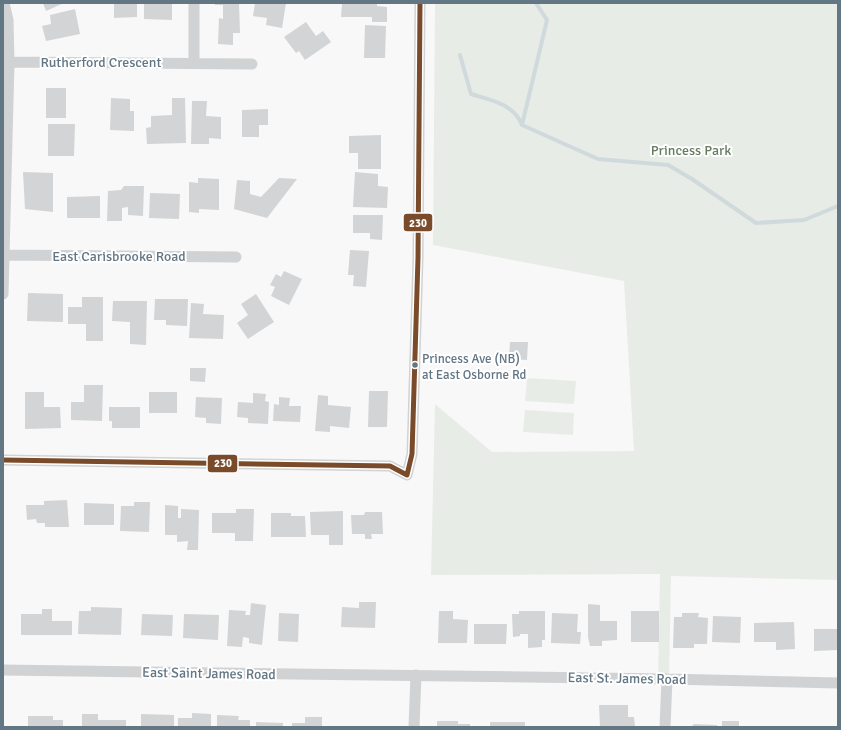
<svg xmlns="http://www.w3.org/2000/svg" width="841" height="730" font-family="Signika,sans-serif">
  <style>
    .green { fill: #e8ece6 }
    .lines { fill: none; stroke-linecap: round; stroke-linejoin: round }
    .stream { stroke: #d0d9dc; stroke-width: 4 }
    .building { fill: #d3d4d5 }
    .street { stroke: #d1d2d3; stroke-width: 11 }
    .bus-1-casing { stroke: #fff; stroke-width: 8 }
    .bus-1 { stroke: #7a4b2a; stroke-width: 5 }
    .bus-dot { fill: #627684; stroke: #fff; stroke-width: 1.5 }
    .labels { text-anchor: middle; stroke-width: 4; stroke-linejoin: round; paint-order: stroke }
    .bus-label { font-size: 13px; fill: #627684; stroke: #fff; text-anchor: start }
    .street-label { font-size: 14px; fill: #627684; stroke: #fff }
    .park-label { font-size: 14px; fill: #677b61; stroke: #fff }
    .line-badge { stroke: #fff; stroke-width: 1.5 }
    .badge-label { font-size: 11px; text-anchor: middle; font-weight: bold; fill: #fff }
  </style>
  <rect width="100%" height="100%" fill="#f8f8f8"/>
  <!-- green -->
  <path class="green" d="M435 3H838V580L671 576 669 681H658L660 574 431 575 435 404 492 452 634 451 624 281 433 245Z
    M527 378 576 381 574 404 525 401Z
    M525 410 574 413 573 435 523 432Z"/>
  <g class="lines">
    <!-- stream -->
    <path class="stream" d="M536 3 547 20 522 125 598 159 668 165 692 179 756 223 804 220 838 206
      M460 55 471 94C491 100 514 104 522 125"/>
  </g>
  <!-- building -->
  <path class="building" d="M43 3H64L46 11Z
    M114 3H137V17L114 18Z
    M144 3H172V20L144 19Z
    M215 3H239L240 33H233V45L218 44 219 18 223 19V5H215Z
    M255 3H286L282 28 266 25 267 18 253 16Z
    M342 3H377V6L387 7V22H372V17H341Z
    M75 9 80 34 46 41 42 26 51 24 50 15Z
    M306 22 316 36 323 31 331 42 305 60 299 51 296 53 284 37Z
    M365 25 386 26 385 58H364Z
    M46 88H66V118H46Z
    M111 98 130 99V111H134V131L110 130Z
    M172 98H185L186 143 147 144 146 128 151 127V116L172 115Z
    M192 101H207L206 116 221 117V139L209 138V144H191Z
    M268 109V125H259V137H242V110Z
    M48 124H75L74 156H48Z
    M381 135V169H358V153H349V136Z
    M23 172 53 173V212L25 209Z
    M355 172 378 174V186L388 187 387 208 353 207Z
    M198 178 219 179V210L199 209V213L189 212V182L198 183Z
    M279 178 297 179 267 218 234 209 237 180 250 181V194L261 197Z
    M124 186H144L143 216 128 215V207L122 208V221H107L108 191 121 190Z
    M150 193 180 194 179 219 149 218Z
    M100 196V218H67V197Z
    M353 215H383L382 240 370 239V233H353Z
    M350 250 369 251 366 287 353 286 354 275H348Z
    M284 271 302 279 289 305 271 296 275 287 270 285 276 274 281 277Z
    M28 293 63 294V322L27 321Z
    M256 294 274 322 248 339 237 323 248 315 241 304Z
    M82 297H103V341H86V324H68V307H82Z
    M155 299H188L187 326 166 325V320H154Z
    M113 301H147L146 345 130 344V322L112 321Z
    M191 303 204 304 203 314 224 315 223 339 189 338Z
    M510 342H528L527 360 509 359Z
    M190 368H206L205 382 190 381Z
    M84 385H103L102 421 71 420V402H84Z
    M369 391H388L387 427H368Z
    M25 392H44V407H60L61 428 25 429Z
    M149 392H177V413H149Z
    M253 393 266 394 265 401 269 402 268 424 248 423V418L237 417 238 402 253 403Z
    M318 395 328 396V405L351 407 349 428 330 426V432L315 431Z
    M196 397 222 398 221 424 206 423V418L195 417Z
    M279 397 290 398 289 406H301L300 422 273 421 274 404 279 405Z
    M109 407H140V428H112V421H109Z
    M67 500 69 527H45V523H37L36 519 27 520 26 505H44V501Z
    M134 502H150L149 532 120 531 121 506H134Z
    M84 503 114 504V525H84Z
    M165 505 178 506V518H181V509L199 510 198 550H187L188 541 177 542V535H165Z
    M236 509H254L253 541H235V533H212V513H236Z
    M343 511V545H329V535H311L310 512Z
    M365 512H382L383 534H371L372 539H365V534H352L351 515H364Z
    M271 513H291V516H305L306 537H271Z
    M359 602H376L375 628 341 627 342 607 359 608Z
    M251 603 266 605 262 645 249 643V638L243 637 242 647 227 646 229 610 246 611 245 615H250Z
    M588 604 600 605V621H617V640L602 641V646H590L588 637Z
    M91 607 122 608 121 635 78 634 79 611H91Z
    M42 609H52V621H72V635H21V614H42Z
    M439 611H453V619L468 620 467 643H438Z
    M519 611H545V640H542V647L528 648V634H520V636L513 637 512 614H519Z
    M631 611H659V642H631Z
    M279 613 299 614 298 642 278 641Z
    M552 613 578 614 577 632H581L580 644 551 643Z
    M682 613H699L698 617 708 618 707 644H694V648H673L674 617H682Z
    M142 614 173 615 172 636 141 635Z
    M184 614 219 615 218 640 183 638Z
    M713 616 741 617 740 643 712 642Z
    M794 622 795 649 776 650V642H754V623Z
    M474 624H507L506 644H474Z
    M814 629H838V650L814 651Z
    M599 705H628V717H634L635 727H600Z
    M192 713 211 714V727H178V718H192Z
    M82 714H98V720H126V727H82Z
    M141 714 174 715V727H141Z
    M217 715 239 716 238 720H250V727H217Z
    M28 716H53V720H63V727H28Z
    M305 717H322V727H292V723H305Z
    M437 721H458V724H470V727H437Z
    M722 721H739V727H722Z
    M256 722 283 723V727H256Z
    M490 722H525V727H490Z
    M694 724 717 725V727H691Z"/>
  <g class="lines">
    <!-- street -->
    <path class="street" d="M9 62 252 64
      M194 62V3
      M3 255 236 257
      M3 294 9 62 8 20 4 3
      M3 460 390 466 407 475 412 454 418 258 420 3
      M3 670 667 679 838 683
      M414 727 416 675
      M665 727 667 679"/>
    <defs>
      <path id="bus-1" d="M3 460 390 466 407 475 412 454 418 258 420 3"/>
    </defs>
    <!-- bus-1 casing -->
    <use href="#bus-1" class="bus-1-casing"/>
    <!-- bus-1 -->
    <use href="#bus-1" class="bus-1"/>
  </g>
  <!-- markers -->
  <circle class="bus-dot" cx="415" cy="365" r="3.5"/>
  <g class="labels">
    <!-- bus labels -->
    <g class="bus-label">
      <text x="422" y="363">Princess Ave (NB)<tspan x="422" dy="16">at East Osborne Rd</tspan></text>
    </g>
    <!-- street labels -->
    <g class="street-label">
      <text x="101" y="67">Rutherford Crescent</text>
      <text x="119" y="261">East Carisbrooke Road</text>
      <text transform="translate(209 673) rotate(1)" y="5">East Saint James Road</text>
      <text transform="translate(627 678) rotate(1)" y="5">East St. James Road</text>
    </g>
    <!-- park labels -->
    <g class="park-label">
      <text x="691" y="155">Princess Park</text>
    </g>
  </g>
  <g class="line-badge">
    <rect x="403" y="213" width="30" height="19" rx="4" fill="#7a4b2a"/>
    <rect x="207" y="454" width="31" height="19" rx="4" fill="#7a4b2a"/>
  </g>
  <g class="badge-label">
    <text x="418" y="227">230</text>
    <text x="223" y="467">230</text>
  </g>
  <!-- border -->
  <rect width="841" height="730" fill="none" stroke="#627684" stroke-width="8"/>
</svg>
